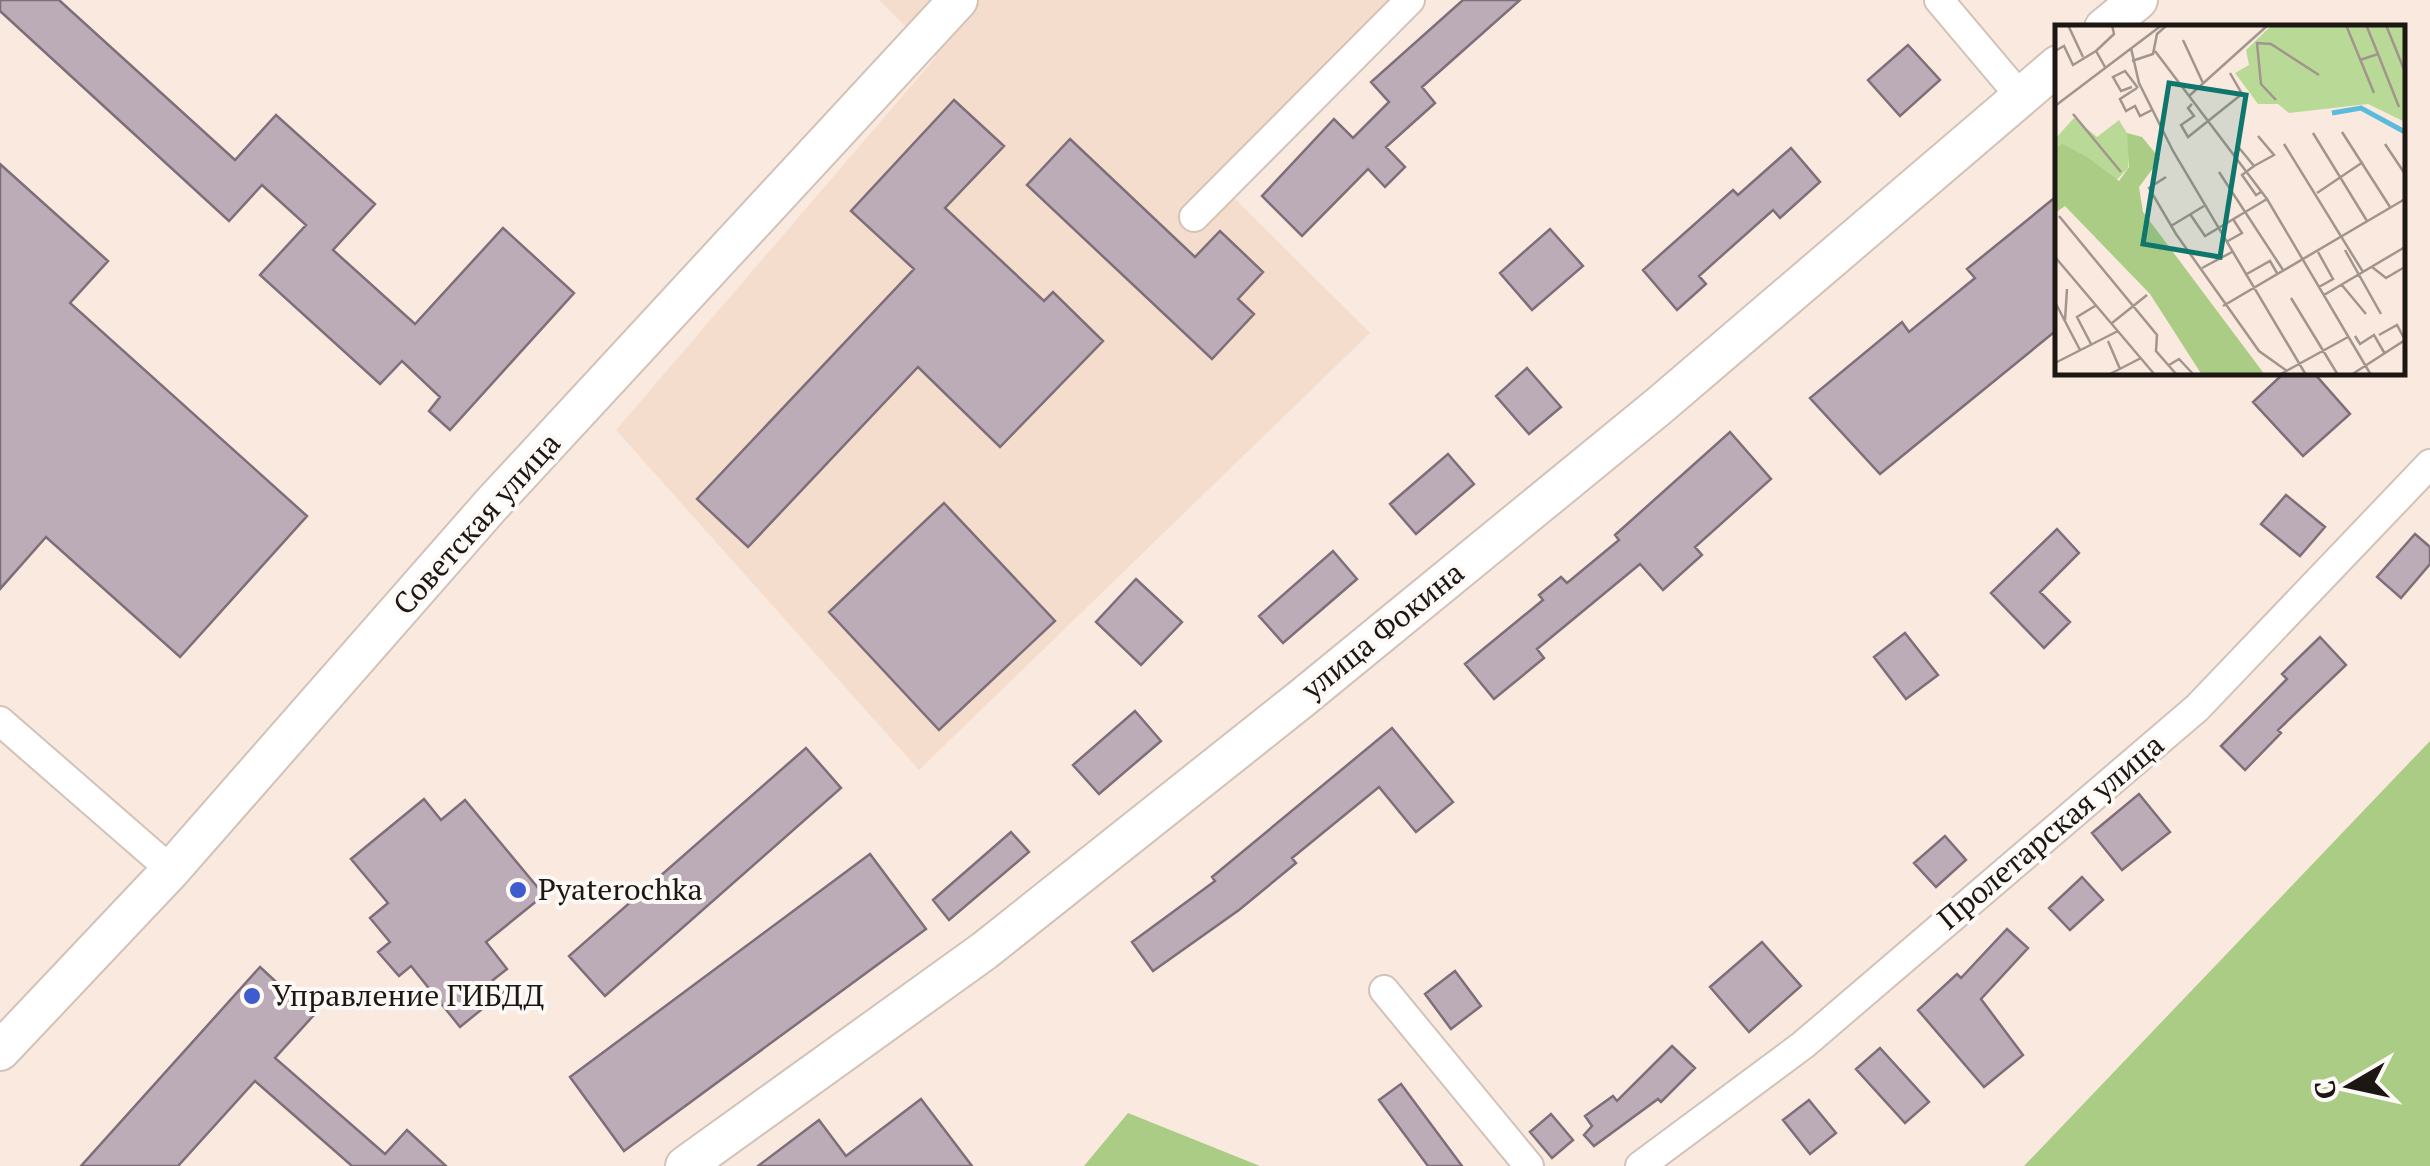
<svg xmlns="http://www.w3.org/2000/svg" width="2430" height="1166" font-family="'PT Serif',serif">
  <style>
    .built { fill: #f5ddcd }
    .forest { fill: #abcc85 }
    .building { fill: #bcacb7; stroke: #7d6e79; stroke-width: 2.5 }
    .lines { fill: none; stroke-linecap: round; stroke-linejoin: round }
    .minor-casing { stroke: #d2c2b7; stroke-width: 32 }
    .secondary-casing { stroke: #d2c2b7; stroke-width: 42 }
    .minor { stroke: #fff; stroke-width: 28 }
    .secondary { stroke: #fff; stroke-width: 38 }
    .poi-dot { fill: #3f5cce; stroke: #fdf9f7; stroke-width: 4 }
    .labels { text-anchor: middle; stroke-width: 8; stroke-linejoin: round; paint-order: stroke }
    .street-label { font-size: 30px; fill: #1c1713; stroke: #fdf9f7 }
    .poi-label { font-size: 30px; fill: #1c1713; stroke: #fdf9f7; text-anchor: start }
    .inset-river { fill: none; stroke: #5cbbdd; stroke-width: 5 }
    .inset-road { fill: none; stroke: #a1958d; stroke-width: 2.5 }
    .view { fill: #0f766e; fill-opacity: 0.15; stroke: #0f766e; stroke-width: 5 }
    .inset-edge { fill: none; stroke: #1c1713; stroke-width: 5 }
  </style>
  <rect width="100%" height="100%" fill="#fae9de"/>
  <!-- built -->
  <path class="built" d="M879 0H1389L1217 181 1370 333 919 770 616 430 936 57Z"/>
  <!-- forest -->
  <path class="forest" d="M2430 741V1166H2024Z
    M1128 1113 1260 1166H1084Z"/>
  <!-- building -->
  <path class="building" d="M0 0H59L235 160 276 115 375 204 333 250 415 324 503 228 574 293 450 430 429 411 440 397 402 361 380 384 260 275 306 225 262 185 229 221 0 11Z
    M1463 0H1520L1422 87 1435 103 1386 147 1405 167 1385 187 1368 169 1302 236 1262 196 1334 119 1353 138 1389 102 1371 82Z
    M1908 45 1940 80 1900 116 1868 80Z
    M954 100 1004 146 945 208 1044 301 1053 292 1103 341 1000 447 918 367 748 547 697 499 914 269 851 211Z
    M1070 139 1195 257 1220 231 1263 272 1238 299 1254 314 1212 359 1027 185Z
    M1791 148 1820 182 1780 218 1773 210 1699 276 1706 284 1677 310 1643 270 1733 190 1738 195Z
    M0 164 108 261 70 303 307 516 180 657 46 537 0 589Z
    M2058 195V329L1880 474 1810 398 1902 322 1909 332 1975 278 1967 269Z
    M1550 229 1583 266 1532 310 1500 273Z
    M1527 368 1561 407 1529 434 1496 396Z
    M2285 372H2313L2350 414 2303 456 2253 402Z
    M1730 432 1771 479 1695 547 1702 555 1663 590 1640 564 1537 649 1544 658 1494 699 1465 664 1543 600 1539 595 1561 577 1567 583 1619 540 1615 535Z
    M1448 454 1474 484 1416 534 1390 504Z
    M2286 495 2325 527 2300 556 2261 524Z
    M944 503 1055 621 939 730 829 612Z
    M2057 529 2079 553 2040 592 2070 622 2044 648 1991 593Z
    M2415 534 2430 547V564L2401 598 2377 577Z
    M1333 551 1357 579 1283 643 1259 616Z
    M1136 579 1182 622 1141 665 1096 622Z
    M1905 633 1938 675 1906 699 1874 657Z
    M2320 637 2346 665 2278 730 2281 733 2245 770 2221 746 2287 679 2282 674Z
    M1135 711 1161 741 1099 794 1073 765Z
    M1392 728 1453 802 1416 832 1379 787 1292 858 1296 863 1239 910 1153 971 1132 942 1215 881 1212 877Z
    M806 748 841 788 605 996 569 956Z
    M2139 794 2170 832 2122 870 2092 833Z
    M424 799 441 820 465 800 544 895 486 942 507 969 493 980 503 992 460 1027 411 966 399 976 378 952 390 942 370 918 388 903 351 859Z
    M1011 832 1029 852 949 920 933 900Z
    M1945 836 1966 860 1936 887 1914 863Z
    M870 854 926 929 624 1151 570 1077Z
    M2082 877 2103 900 2070 930 2049 908Z
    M2007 929 2028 948 1981 999 2023 1055 1984 1087 1918 1010 1957 974 1961 978Z
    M1762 942 1801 986 1749 1032 1710 987Z
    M260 967 313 1016 275 1058 385 1154 407 1130 446 1166H352L255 1081 178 1166H81Z
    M1455 971 1481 1006 1451 1029 1425 994Z
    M1672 1046 1695 1068 1661 1102 1658 1099 1594 1146 1584 1135 1592 1126 1585 1116 1613 1096 1617 1101Z
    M1880 1048 1929 1102 1905 1123 1856 1069Z
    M1401 1084 1462 1166H1428L1379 1100Z
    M921 1099 972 1166H758L819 1120 846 1156Z
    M1809 1100 1836 1133 1810 1154 1783 1120Z
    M1551 1114 1573 1140 1552 1158 1530 1132Z"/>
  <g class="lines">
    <defs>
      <path id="minor" d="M1939 0 2020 96
        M1194 217 1410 0
        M0 721 171 870
        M1384 990 1529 1166
        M1640 1166 1803 1045 2197 708 2430 464"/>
      <path id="secondary" d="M2104 28 2138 0
        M0 1051 171 870 491 505 958 0
        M685 1166 984 951 1301 699 1659 406 2058 65"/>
    </defs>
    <!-- minor casing -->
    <use href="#minor" class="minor-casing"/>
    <!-- secondary casing -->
    <use href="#secondary" class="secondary-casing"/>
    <!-- minor -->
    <use href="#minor" class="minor"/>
    <!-- secondary -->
    <use href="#secondary" class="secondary"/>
  </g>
  <!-- markers -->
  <g class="poi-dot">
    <circle cx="518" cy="890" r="10"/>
    <circle cx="252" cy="996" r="10"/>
  </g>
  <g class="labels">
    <!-- street labels -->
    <g class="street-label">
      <text transform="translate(477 524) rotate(-48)" y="10">Советская улица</text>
      <text transform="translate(1383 631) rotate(-39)" y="10">улица Фокина</text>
      <text transform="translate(2051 832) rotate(-40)" y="10">Пролетарская улица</text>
    </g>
    <!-- poi labels -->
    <g class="poi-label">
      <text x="538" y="900">Pyaterochka</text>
      <text x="272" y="1006">Управление ГИБДД</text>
    </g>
  </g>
  <!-- overview -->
  <g transform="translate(2055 25)">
    <rect width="350" height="350" fill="#fae9de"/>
    <path d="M217 0H350V97L313 79 234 88 223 79H203L180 48 194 40 191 25ZM19 93 42 112 64 95 75 113 73 143 55 162 0 124V114Z" fill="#b9d996"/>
    <path d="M72 108 87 112 105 134 84 162 88 187 210 350H147L95 269 10 181 0 188V123L7 119 32 132 64 156 74 142Z" fill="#abcc85"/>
    <path class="inset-river" d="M277 88 306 83 350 107"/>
    <path class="inset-road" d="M13 0 28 32M291 0 319 68M331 0 350 47M128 15 148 58M76 23 84 58 118 126 251 350M0 26 9 21 18 40 41 26 50 42M41 26 59 9 57 0M100 26 212 174 316 350M323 29 344 82M305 35 323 29 312 2M77 36 98 29 102 9 112 0M77 62 66 66 58 52 70 46 83 63M82 63 65 74 71 86 80 81 85 91 97 85M134 71 213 0M221 75 206 59 202 18 216 19 264 50M137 79 133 83 139 91 126 100 133 112 187 69 175 48M0 81 107 0M18 89 66 147M287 107 335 182M258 108 312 196M229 119 308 247M330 119 350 149M178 130 185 124 199 141 187 150 201 170 206 167M199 141 219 130 203 111M164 147 228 245M111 152 94 163 121 209 204 326 232 346M262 168 308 137M135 189 150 211 212 174M4 191 102 310 101 326 122 350M116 201 149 181M171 217 187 208 178 194M290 225 326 289M263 227 278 254 264 262M0 232 100 350M317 242 331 253 348 243M147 243 177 227M190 250 215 236 222 248M286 259 311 289M269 270 350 222M236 273 283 350M0 277 25 325M168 281 350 174M10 295 12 264M57 298 92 270M300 311 305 319 319 310 330 329M53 316 65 344M36 319 22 292 40 281M0 338 63 306M114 340 124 334 139 350M53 350 86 333M224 350 293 312M296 350 350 315 342 300 324 310"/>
    <path class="view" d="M114 58 191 70 165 232 88 219Z"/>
    <rect width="350" height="350" class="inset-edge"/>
  </g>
  <!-- north arrow -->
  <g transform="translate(2350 1086) rotate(261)" stroke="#fdf9f7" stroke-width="8" paint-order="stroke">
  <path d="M0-8L18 38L0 25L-18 38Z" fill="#1c1713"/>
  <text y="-15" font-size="28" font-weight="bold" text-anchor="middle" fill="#1c1713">С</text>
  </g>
</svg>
